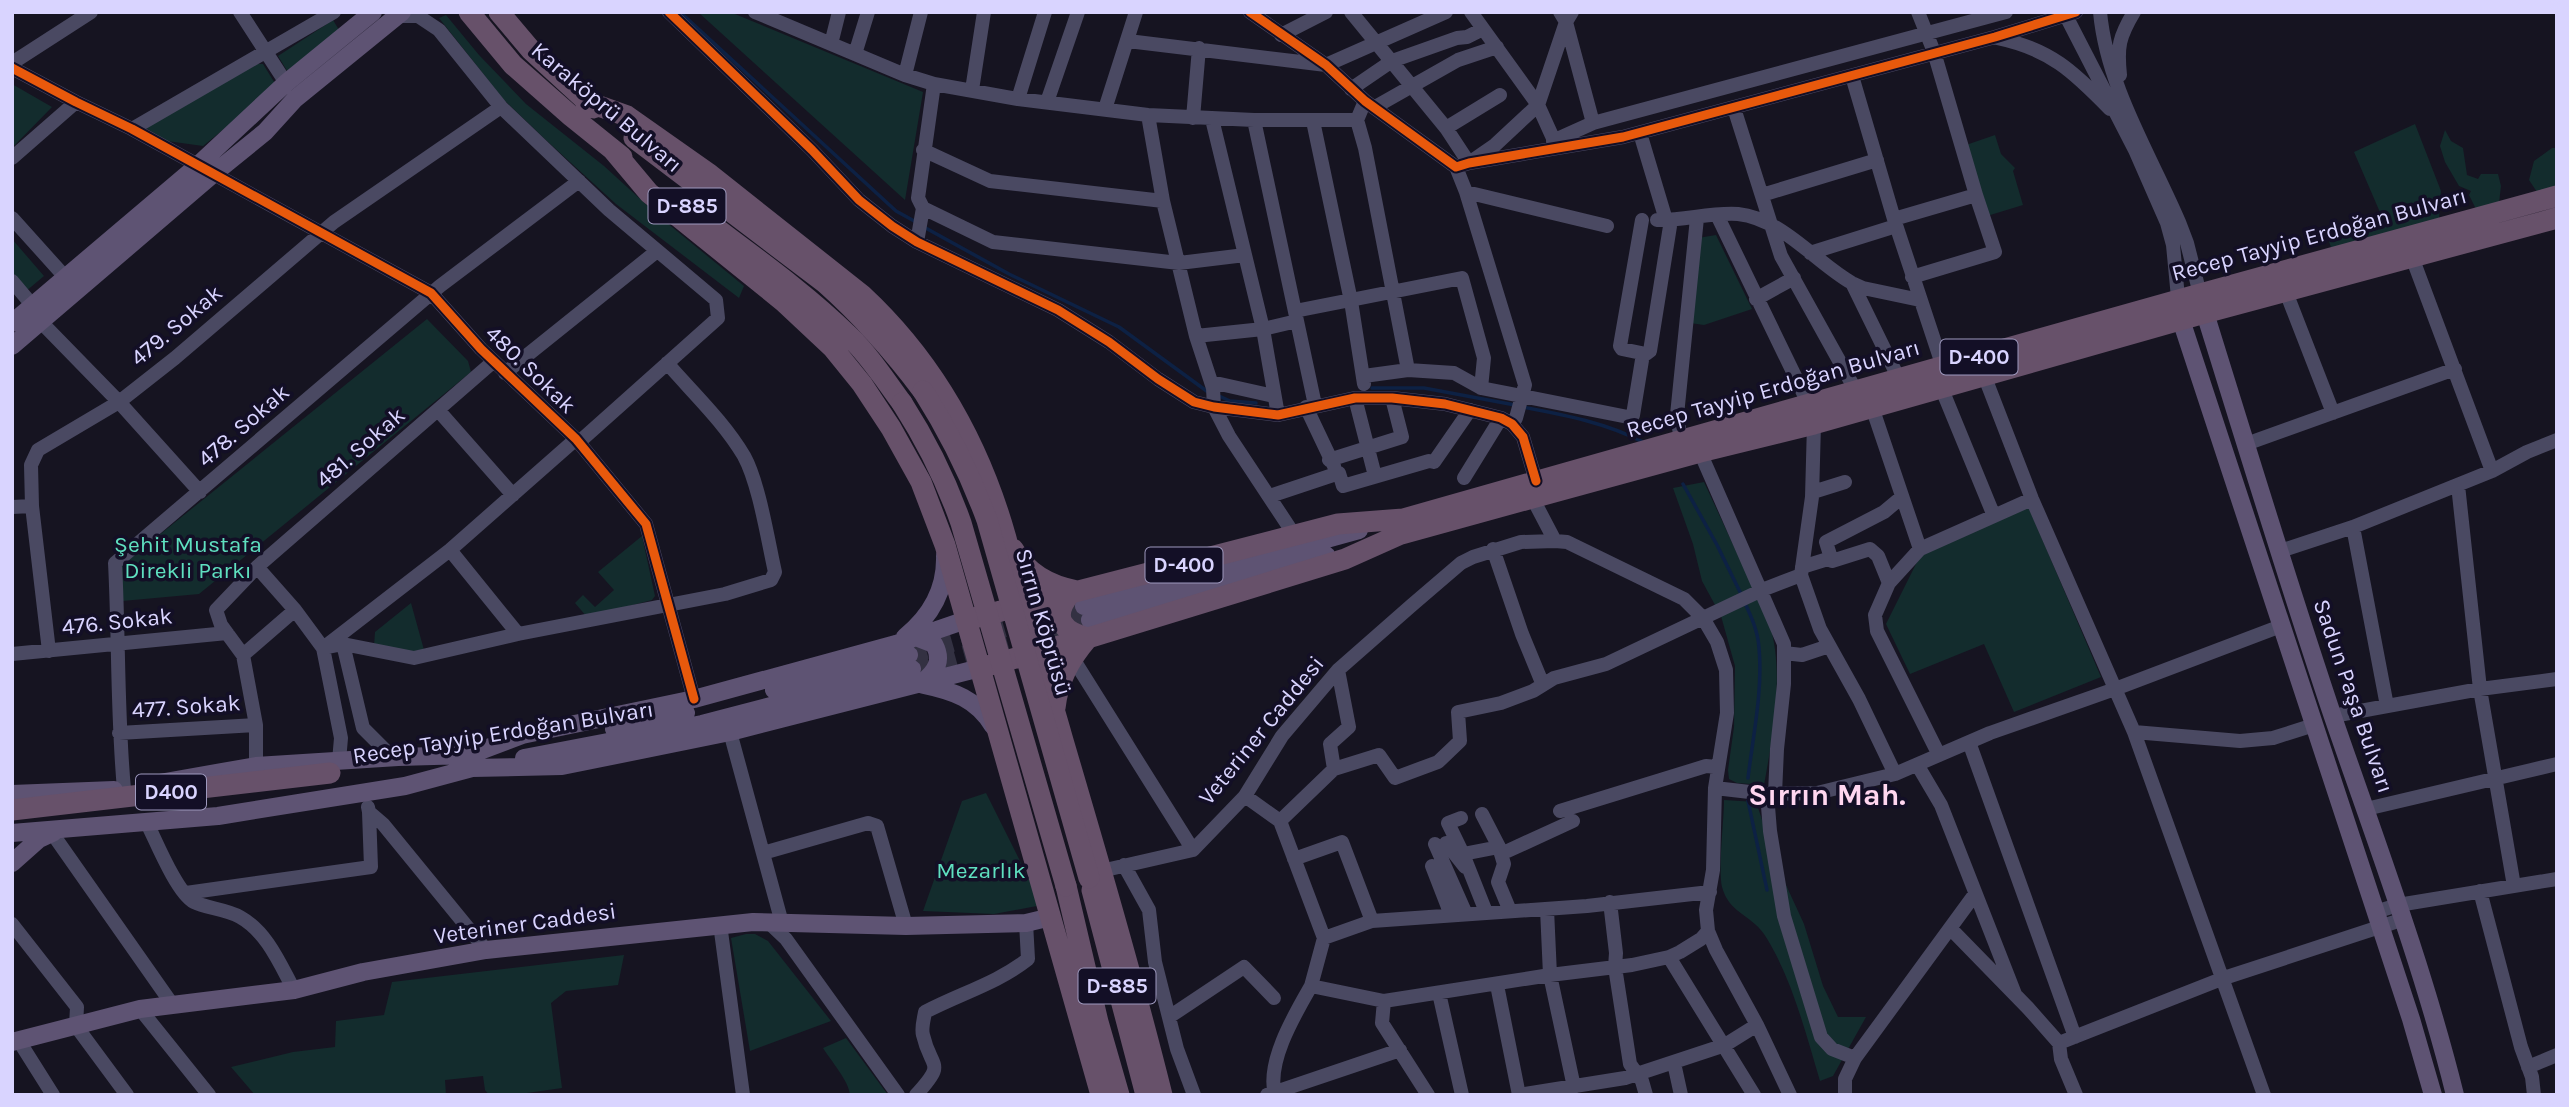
<svg xmlns="http://www.w3.org/2000/svg" width="2569" height="1107" font-family="Karla,sans-serif">
  <style>
    .green { fill: #132c2d }
    .lines { fill: none; stroke-linecap: round; stroke-linejoin: round }
    .stream { stroke: #0d2144; stroke-width: 3.5 }
    .major-tunnel { stroke: #333142; stroke-width: 18; stroke-dasharray: 18 9; stroke-linecap: butt }
    .minor { stroke: #4a4962; stroke-width: 14 }
    .major { stroke: #5e5373; stroke-width: 18 }
    .highway { stroke: #67516a; stroke-width: 21 }
    .highway-bridge { stroke: #67516a; stroke-width: 21 }
    .cycleway-casing { stroke: #130f26; stroke-width: 13 }
    .cycleway { stroke: #e8590c; stroke-width: 9 }
    .labels { text-anchor: middle; stroke-width: 7; stroke-linejoin: round; paint-order: stroke }
    .shield { fill: #130f26; stroke: #9e99be; stroke-width: 2 }
    .shield-label { font-size: 21px; font-weight: bold; fill: #d9d4ff }
    .street-label { font-size: 23px; fill: #d9d4ff; stroke: #130f26 }
    .park-label { font-size: 23px; fill: #5fe0c0; stroke: #130f26 }
    .district-label { font-size: 30px; font-weight: bold; fill: #ffd6f0; stroke: #130f26 }
  </style>
  <rect width="100%" height="100%" fill="#161421"/>
  <!-- green -->
  <path class="green" d="M698 12H730L923 92 905 200Z
    M446 15 479 55 526 104 604 166 661 218 744 286 739 298 616 204 547 141 504 100 439 18Z
    M333 20 342 35 291 77 278 56Z
    M257 64H263L276 85 275 88 203 146 167 141 144 127Z
    M12 84 52 107 12 148Z
    M2415 124 2441 191 2439 220 2332 250 2327 236 2382 217 2354 152Z
    M2445 130 2451 141 2463 148 2467 175 2478 179 2481 174H2498L2501 186 2499 203 2476 209 2469 195 2471 191 2459 186 2445 162 2440 146Z
    M1995 135 2001 154 2015 168 2013 171 2023 205 1987 216 1966 145Z
    M2552 148H2557V187L2537 192 2529 180 2534 161Z
    M1716 235 1752 309 1704 325 1690 323 1698 238Z
    M12 239 44 276 25 292 12 277Z
    M427 319 468 361 471 372 199 594 122 601V565Z
    M1704 482 1769 622C1785 672 1773 735 1764 785L1737 783 1729 779 1728 770 1734 727 1735 666 1721 616 1702 581 1693 544 1673 488Z
    M2028 506 2101 677 2014 712 1984 644 1910 674 1886 624 1920 556Z
    M642 536 655 596 652 600 587 617 575 603 583 595 595 607 614 590 598 572Z
    M411 603 424 650 380 655 374 646 375 632Z
    M986 793 1042 905 994 914 923 911 962 801Z
    M1724 800 1756 802 1780 872 1804 924 1823 986 1838 1017H1866L1833 1076 1820 1081C1806 1034 1791 975 1764 934 1750 914 1729 913 1722 887 1718 871 1724 820 1724 800Z
    M746 934H755L768 941 831 1021 750 1051 731 938Z
    M624 955 618 985 566 991 551 1003 562 1088 513 1095H489L485 1090 483 1076 445 1080 446 1095H255L231 1067 293 1052 335 1047 336 1021 384 1015 392 982Z
    M846 1038 888 1095H850C849 1081 831 1061 823 1048Z"/>
  <g class="lines">
    <!-- stream -->
    <path class="stream" d="M680 12 896 211 916 222
      M922 226 1009 274 1119 327 1208 392
      M1372 388H1424L1515 405
      M1219 396 1230 401 1256 403
      M1523 407C1565 415 1607 423 1645 443
      M1683 484 1717 545 1741 594
      M1744 601C1751 616 1758 631 1759 648 1763 690 1753 736 1748 778
      M1748 801 1767 890"/>
    <!-- major-tunnel -->
    <path class="major-tunnel" d="M909 655 1084 606
      M912 669 1090 620"/>
    <!-- minor -->
    <path class="minor" d="M240 12 286 83
      M669 12 812 150 859 200 892 226 917 242 1058 310 1109 342 1158 379 1194 402 1214 407 1278 415 1355 398H1392L1445 404 1501 418 1512 424 1523 437 1536 481
      M755 12 905 75 934 84 1018 99 1148 115 1254 120H1357L1365 101
      M1250 12 1326 65 1365 101 1456 167 1469 163 1623 137 1995 37 2076 12
      M1351 12 1446 128 1469 163 1495 145 1538 105 1566 22 1572 12
      M1471 12 1538 105 1557 147
      M1560 12 1566 22 1593 123
      M2064 12 2135 150 2167 223 2173 245 2179 308
      M2100 12C2107 87 2150 154 2179 222L2187 243 2202 302
      M398 16H418L439 30 501 107 609 210 716 300 718 318 578 443
      M1281 35 1326 12
      M1997 38C2050 49 2073 71 2110 109
      M1128 41 1326 65 1446 12
      M831 44 839 12
      M855 54 868 12
      M12 63 91 12
      M12 68 76 102 132 129 431 293 481 349 576 439 646 524 694 699
      M905 75 921 12
      M2120 75C2117 47 2119 37 2134 12
      M1852 76 1894 219 1943 367
      M934 84 918 198 923 208 993 242 1179 263 1245 255
      M1351 89 1392 61 1457 38 1467 37 1483 29
      M972 90 984 12
      M1018 99 1045 12
      M1047 102 1078 12
      M1375 107 1458 60 1497 47
      M1734 108 1781 256 1856 391
      M1105 109 1136 12
      M1148 115 1163 201 1196 336 1213 388 1214 407 1229 436 1295 536
      M1193 118 1199 48
      M1212 119 1263 329 1278 415
      M1254 120 1315 405
      M1357 120 1365 148 1408 370
      M1313 121 1351 301 1364 384
      M1446 128 1500 95
      M132 129 334 12
      M1640 133 1666 220
      M1553 141 1593 123 2006 12
      M923 150 990 181 1163 201
      M12 158 76 102
      M1456 167 1466 192 1525 385 1516 418 1512 424
      M1466 192 1607 226
      M1762 195 1877 160
      M1717 215 1809 405
      M12 218 66 278
      M1894 219 1976 195
      M1642 220 1620 346 1622 349 1646 354 1650 351 1671 220
      M1657 220C1683 221 1711 212 1738 214 1783 219 1815 262 1852 283L1863 288 1920 300
      M917 242 923 208
      M1810 253 1896 226
      M2412 257 2492 471
      M1912 277 1995 252 1976 195 1934 52 1918 12
      M12 281 33 306
      M1852 283 1899 379
      M2286 292 2333 413
      M1756 299 1794 278
      M1295 311 1462 278 1484 358 1481 388
      M41 322 119 402 200 492
      M1196 336 1263 329 1297 321
      M505 373 657 251
      M1984 375 2032 499 2134 732 2264 1095
      M1364 376 1408 370 1454 373 1481 388 1628 417 1633 415 1643 354
      M1211 382 1274 396
      M1941 387 1994 516
      M1355 398 1375 476
      M1306 407 1334 466
      M1872 407 1920 549
      M438 410 513 495
      M1814 424 1812 497 1801 575 1820 629 1859 699 1895 774
      M1681 441 1677 415 1697 218
      M2246 444 2455 369
      M1700 452 1784 644V684L1777 749 1775 794
      M1329 460 1402 437 1392 398
      M1464 478 1501 418
      M2458 485 2480 689 2514 886
      M1813 492 1845 482
      M1270 496 1339 473 1343 486 1429 461 1434 462 1470 410
      M1533 499 1555 541 1567 542 1684 599 1703 618 1717 642 1726 670 1727 713 1715 788 1713 870 1706 910 1708 931 1716 950 1757 1025 1790 1095
      M12 507 32 506
      M2353 527 2387 706
      M1493 549 1522 634 1543 685
      M450 550 518 634
      M2280 551 2353 527 2492 471 2527 452 2557 440
      M1831 558 1832 561 1870 549 1878 556 1889 583
      M257 567 295 610 323 648 341 738 339 761
      M1802 567 1831 558 1826 542 1884 512 1902 497
      M343 644 363 728 385 750 398 757
      M327 645 450 550 576 439
      M323 648 343 644 414 658 518 634 725 594 771 580 775 572C768 541 759 483 744 456 724 422 693 393 667 363
      M49 651 32 506 31 465 38 450 119 402 175 358 334 222 501 107
      M1784 653 1802 655 1829 646
      M12 654 227 633
      M243 655 295 610
      M1072 657 1193 850
      M2333 716 2480 689 2557 679
      M730 732 782 923
      M2134 732 2240 741 2273 738 2314 725
      M119 733 256 725
      M1969 742 2075 1037
      M1939 755 1877 631 1875 615 1889 583 1920 549 2032 499
      M256 766V725L243 655 221 625 216 610 257 567 494 361
      M1918 766 1941 805 2015 994
      M1334 769 1330 744 1349 727 1338 670
      M1715 788 1767 794 1817 793 1895 774 1990 733 2115 689 2281 626
      M124 789C117 714 119 639 115 563L440 286 579 181
      M1767 794 1770 831 1784 916 1821 1037 1832 1049 1855 1058
      M1245 796 1280 821 1324 938 1311 986 1384 1001 1550 975 1632 965 1669 957 1680 952 1701 939 1708 931
      M368 807 369 812 383 824 486 950
      M2366 809 2557 764
      M1560 811 1706 766 1717 767
      M1482 814 1499 847 1504 864 1498 882 1510 911
      M1461 818 1448 823 1463 854
      M1280 821 1334 769 1379 755 1395 778 1438 762 1460 741 1458 712 1501 703 1533 691 1554 678 1606 664 1762 590 1801 575
      M147 823C156 841 177 893 194 902 205 908 226 909 240 917 267 932 280 964 294 990
      M52 833 172 1004
      M1446 843 1465 867
      M1435 844 1466 914
      M763 853 868 823 877 826 906 926
      M1501 854 1573 821
      M1294 859 1342 842 1372 921
      M1124 865 1149 910 1155 962 1177 1049 1194 1095
      M1432 866 1451 915
      M1101 871 1193 850 1245 796 1282 736 1338 670 1412 605 1461 563 1473 557 1521 542 1555 541
      M2480 891 2521 1047 2532 1077 2534 1095
      M186 893 371 867 369 812
      M1610 902 1616 953 1615 967 1630 1064 1642 1081 1646 1095
      M1547 909 1550 975 1574 1087
      M1486 912 1463 854 1499 847
      M2375 912 2398 905 2557 879
      M768 922 786 939 898 1095
      M12 924 77 1007 76 1026 127 1095
      M720 924 743 1095
      M1950 928 2028 1008 2059 1043 2061 1059 2076 1095
      M1324 938 1372 921 1587 906 1710 892
      M1669 957 1754 1095
      M1497 985 1519 1095
      M1439 993 1462 1095
      M1384 1001 1382 1023 1428 1095
      M140 1009 209 1095
      M1169 1017 1244 967 1274 998
      M19 1041 53 1095
      M2059 1043 2224 978 2404 919
      M1674 1063 1681 1095
      M2528 1067 2557 1055
      M916 1095C947 1061 931 1070 923 1035 921 1028 924 1019 925 1012 959 994 998 983 1028 959L1026 923
      M1267 1095 1400 1050
      M1275 1095C1266 1062 1295 1014 1311 986
      M1519 1095 1625 1078 1725 1045 1757 1025
      M1845 1095V1079L1855 1058 1975 894"/>
    <!-- major -->
    <path class="major" d="M2205 313C2247 448 2288 583 2333 717 2376 842 2423 966 2455 1095
      M2181 320 2411 1019 2433 1095
      M12 323 197 166 286 83 373 12
      M12 346 212 175 265 132 295 99 402 12
      M1084 606 1359 530
      M1090 620 1326 555
      M905 637C931 616 946 589 945 556
      M916 637 934 644C943 661 936 671 923 682
      M924 685C953 691 977 699 993 726
      M774 690 909 655
      M614 729 686 713
      M524 758 702 724 912 669
      M148 785 256 766 398 757 469 755 522 735 694 699 896 644 966 620
      M12 794 114 790
      M12 833 218 816 405 786 472 768 562 766 730 732 980 668
      M12 863 39 839 54 832
      M12 1042 140 1009 294 990 363 972 486 950 753 922 906 926 1026 923 1051 917"/>
    <!-- highway -->
    <path class="highway" d="M469 12 513 65 571 116 622 157
      M499 12 531 50 594 108
      M585 101 627 116 708 173 862 295C933 361 980 446 1006 538 1012 561 1016 583 1022 605 1035 650 1050 693 1062 737 1097 856 1132 975 1162 1095
      M634 138 825 283C862 316 893 351 923 391
      M613 150 649 193 784 302 832 347 862 384 891 428 921 482 945 545 1101 1095
      M687 206C741 248 799 287 848 335 869 355 885 380 902 403
      M1013 549C1027 574 1049 586 1077 591
      M1069 595C1051 618 1063 632 1088 638
      M966 620 1338 524 1403 519 2178 300 2557 196
      M980 668 1088 638 1345 559 1401 534 1700 452 1814 424 2205 313 2557 218
      M1055 708C1058 680 1070 659 1088 638
      M12 810 330 773
      M1066 886 1098 1022 1119 1095
      M1092 890 1146 1095"/>
    <!-- highway-bridge -->
    <path class="highway-bridge" d="M923 391C949 432 970 474 987 520L1089 878
      M902 403C927 442 946 480 961 523L1066 886"/>
    <defs>
      <path id="cycleway" d="M669 12 812 150 859 200 892 226 917 242 1058 310 1109 342 1158 379 1194 402 1214 407 1278 415 1355 398H1392L1445 404 1501 418 1512 424 1523 437 1536 481
        M1250 12 1326 65 1365 101 1456 167 1469 163 1623 137 1995 37 2076 12
        M12 68 76 102 132 129 431 293 481 349 576 439 646 524 694 699"/>
    </defs>
    <!-- cycleway casing -->
    <use href="#cycleway" class="cycleway-casing"/>
    <!-- cycleway -->
    <use href="#cycleway" class="cycleway"/>
  </g>
  <g class="labels">
    <!-- shield labels -->
    <g class="shield">
      <rect x="648.5" y="188.5" width="77" height="35" rx="5"/>
      <rect x="1940.5" y="339.5" width="77" height="35" rx="5"/>
      <rect x="1145.5" y="547.5" width="77" height="35" rx="5"/>
      <rect x="136" y="774.5" width="70" height="35" rx="5"/>
      <rect x="1078.5" y="968.5" width="77" height="35" rx="5"/>
    </g>
    <g class="shield-label">
      <text x="687" y="213">D-885</text>
      <text x="1979" y="364">D-400</text>
      <text x="1184" y="572">D-400</text>
      <text x="171" y="799">D400</text>
      <text x="1117" y="993">D-885</text>
    </g>
    <!-- street labels -->
    <g class="street-label">
      <text transform="translate(607 107) rotate(40)" y="8">Karaköprü Bulvarı</text>
      <text transform="translate(2319 234) rotate(-15)" y="8">Recep Tayyip Erdoğan Bulvarı</text>
      <text transform="translate(176 325) rotate(-40)" y="8">479. Sokak</text>
      <text transform="translate(531 369) rotate(44)" y="8">480. Sokak</text>
      <text transform="translate(1773 388) rotate(-16)" y="8">Recep Tayyip Erdoğan Bulvarı</text>
      <text transform="translate(243 425) rotate(-41)" y="8">478. Sokak</text>
      <text transform="translate(360 447) rotate(-41)" y="8">481. Sokak</text>
      <text transform="translate(117 621) rotate(-6)" y="8">476. Sokak</text>
      <text transform="translate(1044 622) rotate(74)" y="8">Sırrın Köprüsü</text>
      <text transform="translate(2354 696) rotate(71)" y="8">Sadun Paşa Bulvarı</text>
      <text transform="translate(186 706) rotate(-4)" y="8">477. Sokak</text>
      <text transform="translate(1261 730) rotate(-51)" y="8">Veteriner Caddesi</text>
      <text transform="translate(503 732) rotate(-9)" y="8">Recep Tayyip Erdoğan Bulvarı</text>
      <text transform="translate(525 923) rotate(-8)" y="8">Veteriner Caddesi</text>
    </g>
    <!-- park labels -->
    <g class="park-label">
      <text x="188" y="552">Şehit Mustafa<tspan x="188" dy="26">Direkli Parkı</tspan></text>
      <text x="981" y="878">Mezarlık</text>
    </g>
    <!-- district labels -->
    <g class="district-label">
      <text x="1827" y="805">Sırrın Mah.</text>
    </g>
  </g>
  <!-- border -->
  <rect width="2569" height="1107" fill="none" stroke="#d9d4ff" stroke-width="28"/>
</svg>
